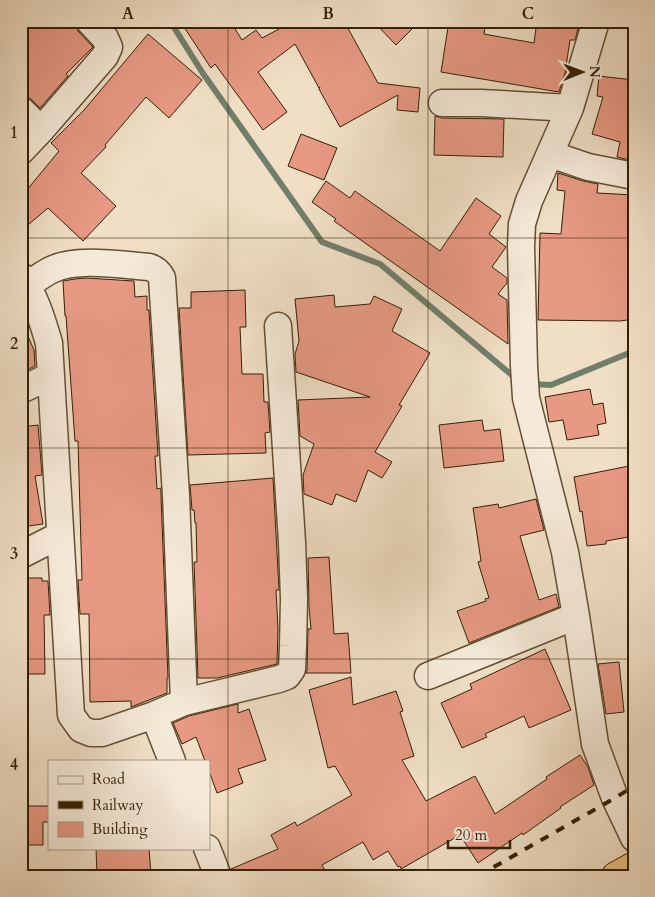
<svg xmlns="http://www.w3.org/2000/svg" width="655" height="897" font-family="Cardo,serif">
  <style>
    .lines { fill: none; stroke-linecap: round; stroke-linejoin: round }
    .stream { stroke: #727e6c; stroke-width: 6 }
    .building { fill: #e79983; stroke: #351f04 }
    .minor-casing { stroke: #644f34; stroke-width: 29 }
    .highway-casing { stroke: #351f04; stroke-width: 30 }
    .minor { stroke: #f5ead9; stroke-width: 26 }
    .highway { stroke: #e8c082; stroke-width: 28 }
    .rail { stroke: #351f04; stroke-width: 4; stroke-dasharray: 9 9; stroke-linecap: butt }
    .grid { fill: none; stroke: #351f04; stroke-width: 1; stroke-opacity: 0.55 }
    .neatline { fill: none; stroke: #351f04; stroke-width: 2 }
    .grid-label { font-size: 16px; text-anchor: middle; font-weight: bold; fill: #351f04 }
  </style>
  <rect width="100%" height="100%" fill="#f0dfc5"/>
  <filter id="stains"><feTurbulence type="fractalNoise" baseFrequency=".004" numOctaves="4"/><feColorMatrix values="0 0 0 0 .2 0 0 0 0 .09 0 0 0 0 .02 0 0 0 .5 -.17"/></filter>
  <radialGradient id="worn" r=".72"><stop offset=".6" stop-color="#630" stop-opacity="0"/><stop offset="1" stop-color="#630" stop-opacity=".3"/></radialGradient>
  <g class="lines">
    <!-- stream -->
    <path class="stream" d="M170 21 202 72 322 242 380 264 514 377 518 379
      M532 384 551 385 634 351
      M634 688 631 727 634 732"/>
  </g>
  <!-- building -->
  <path class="building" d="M21 21H74L78 31 93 47 66 74 68 76 40 108 31 99 25 96 21 95Z
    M180 21H230L242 40 256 30 262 38 294 21H344L378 83 420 88 418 112 397 110 398 95 340 127 319 89 320 87 319 88 295 44 258 72 287 112 263 130 215 64 211 68Z
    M373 21H420L396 45Z
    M449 21H486L484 34 534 43 537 21H580L575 40H570L565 73 559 92 441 72Z
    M148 34 202 80 169 118 146 97 105 145 106 147 81 173 116 206 83 241 48 208 21 231V197L59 151 51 143 84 110Z
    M599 76 634 80V161L617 157 620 142 592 134 603 97 597 96Z
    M435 116 442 118 504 119 503 157 434 155Z
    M301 134 337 148 324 180 288 166Z
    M558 173 583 181 598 184 597 193 634 195V319L620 321 538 320 540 233 561 234 565 191 557 190Z
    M326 181 350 198 355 191 440 251 476 198 501 216 489 234 506 247 492 267 507 278V283L498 294 507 300 508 344 334 221 336 219 312 202Z
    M86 278 134 281 135 297 147 296V310H149L158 456H155L157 489 161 488V496L168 678H167V693L131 707V701L90 702 89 614H80L78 580H82L78 441H75L66 316H65L63 281 75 279Z
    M245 290 246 327H240L242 374H263L264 402H268L270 432 265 433 266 453 188 455 179 308H191V292Z
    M334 295 335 307 370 304 374 296 402 309 392 331 430 353 399 405 402 406 375 452 392 462 382 478 368 470 356 502 336 494 332 505 304 494 303 475 314 444 300 436 298 400 370 397 296 372 295 354 299 341 295 299Z
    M21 320 34 350 35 366 21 373Z
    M590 389 593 405 603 403 606 423 597 425 599 435 567 440 563 420 549 422 545 397Z
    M482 420 484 431 500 429 504 461 444 468 439 425Z
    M38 425 42 475 35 476 43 524 21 527V427Z
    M634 465V536L606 541V544L587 546 582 511 580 512 574 477Z
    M273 478 279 590H276L278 629 277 664 217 678H198L194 562H197L196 523H195L194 510H192L190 485Z
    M536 499 544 530 520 536 539 600 556 594 559 607 469 643 457 611 486 601 485 599 489 598 478 562 481 561 473 508 498 504 499 508Z
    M329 557 334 634 348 633 351 673H306L307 670 308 629H311L309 607 308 558Z
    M21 578H42V581H48L50 615H44L45 674H21Z
    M545 649 571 710 529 728 524 716 485 734 487 737 462 748 441 703 472 689 470 684Z
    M619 662 624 712 606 714 598 664Z
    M351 677 353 705 396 691 403 711 400 712 414 756 402 760 426 801 475 776 495 814 547 779 546 777 580 755 588 767 594 785 560 807 561 808 523 835 522 833 478 863 460 835 401 869 400 866 398 867 388 851 373 860 363 842 322 865 328 876H233L231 869 278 849 271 835 295 822 297 826 352 795 335 766 328 768 309 690Z
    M238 704V713L249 709 266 760 238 769 243 783 217 793 209 771V761H205L196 737 182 744 173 723 189 716Z
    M21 806H49V822H43V845H21Z
    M96 848H149L151 876H97Z"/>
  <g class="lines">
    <defs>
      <path id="minor" d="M596 21 570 108 529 201 522 224 521 246 524 366 526 398 565 552 576 616 595 744 615 798 634 838
        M442 103H481L570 108
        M21 110 41 130
        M21 151 41 130 105 56 109 47 105 38 89 21
        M550 154 588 167 634 176
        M21 276C35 296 42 319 49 343L71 715 81 729 91 733H102L154 715 184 702 279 679 287 676 292 669 293 646 294 599 292 542 278 326
        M28 285C35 280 43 274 51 270 76 257 122 265 149 267 156 269 159 272 162 278L176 495 184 702
        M21 390 50 376
        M21 555 60 535
        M428 676 576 616
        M154 715 172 761
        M207 848 218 876"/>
      <path id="highway" d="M616 876 634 866"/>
    </defs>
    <!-- minor casing -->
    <use href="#minor" class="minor-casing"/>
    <!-- highway casing -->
    <use href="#highway" class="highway-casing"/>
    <!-- minor -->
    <use href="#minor" class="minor"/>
    <!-- highway -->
    <use href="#highway" class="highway"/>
    <!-- rail -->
    <path class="rail" d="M478 876 615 798 634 786"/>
  </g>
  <!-- grid -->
  <path class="grid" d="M228 21V876M428 21V876M21 238H634M21 448H634M21 659H634"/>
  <!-- margin -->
  <rect width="655" height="897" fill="none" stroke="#f0dfc5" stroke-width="55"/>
  <!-- legend -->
  <rect x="48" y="760" width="162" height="90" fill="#f5ead9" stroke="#a89984"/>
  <rect x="58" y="776" width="25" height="8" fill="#f5ead9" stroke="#a89984"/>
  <text x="92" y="784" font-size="15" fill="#351f04">Road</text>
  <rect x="58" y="801" width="25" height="8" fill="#351f04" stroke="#a89984"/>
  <text x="92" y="810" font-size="15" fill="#351f04">Railway</text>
  <rect x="58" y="822" width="25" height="15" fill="#e79983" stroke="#a89984"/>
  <text x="92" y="834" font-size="15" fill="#351f04">Building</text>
  <!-- north arrow -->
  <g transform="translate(582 72) rotate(89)" stroke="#f5ead9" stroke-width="4" paint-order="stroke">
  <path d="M0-4L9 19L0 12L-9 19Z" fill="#351f04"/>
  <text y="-8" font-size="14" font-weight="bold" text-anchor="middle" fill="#351f04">N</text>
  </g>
  <!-- scale -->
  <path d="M448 840v8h62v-8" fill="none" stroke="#351f04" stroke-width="2.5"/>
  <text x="455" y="840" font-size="15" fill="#351f04" stroke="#f5ead9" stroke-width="4" paint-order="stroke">20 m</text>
  <rect x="28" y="28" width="600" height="842" class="neatline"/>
  <g class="grid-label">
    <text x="128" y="19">A</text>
    <text x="328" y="19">B</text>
    <text x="528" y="19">C</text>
    <text x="14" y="138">1</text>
    <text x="14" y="349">2</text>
    <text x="14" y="559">3</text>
    <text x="14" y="770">4</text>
  </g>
  <rect width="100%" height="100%" filter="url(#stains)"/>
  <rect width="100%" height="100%" fill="url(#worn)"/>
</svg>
